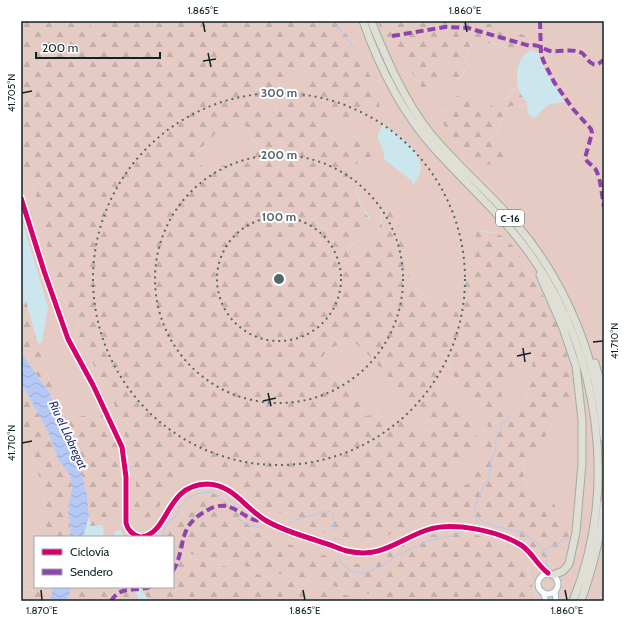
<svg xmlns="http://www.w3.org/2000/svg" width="625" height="622" font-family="Cabin,sans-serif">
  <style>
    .green { fill: #e6cbc4; fill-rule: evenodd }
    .forest { fill: url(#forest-firs); fill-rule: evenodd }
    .water { fill: url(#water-waves) }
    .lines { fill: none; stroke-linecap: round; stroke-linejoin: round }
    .stream { stroke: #b5c8f6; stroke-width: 1 }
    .tertiary-casing { stroke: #a0b6ba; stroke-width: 7 }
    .motorway-casing { stroke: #a1aca2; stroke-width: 9 }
    .tertiary { stroke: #f7fbfc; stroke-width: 5 }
    .motorway { stroke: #dfdfd5; stroke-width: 7 }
    .quiet { stroke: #8e44ad; stroke-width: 4; stroke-dasharray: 8 4; stroke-linecap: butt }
    .cycleway-casing { stroke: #fff; stroke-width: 8 }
    .cycleway { stroke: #d6006c; stroke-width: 5 }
    .ticks { fill: none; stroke: #0f2327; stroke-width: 1.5 }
    .ring { fill: none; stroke: #51686c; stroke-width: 2; stroke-dasharray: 2 4 }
    .labels { text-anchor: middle; stroke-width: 4; stroke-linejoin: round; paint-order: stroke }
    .shield { fill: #fff; stroke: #576568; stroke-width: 1 }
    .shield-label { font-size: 10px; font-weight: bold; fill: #0f2327 }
    .water-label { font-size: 12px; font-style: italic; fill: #282f78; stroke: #fff }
    .centre { fill: #51686c; stroke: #fff; stroke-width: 2 }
    .ring-label { font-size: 12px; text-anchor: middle; font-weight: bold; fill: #51686c; stroke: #fff; stroke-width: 4; stroke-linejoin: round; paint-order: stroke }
    .neatline { fill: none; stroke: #0f2327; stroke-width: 1.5 }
    .ticks-label { font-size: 10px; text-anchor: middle; fill: #0f2327 }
  </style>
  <defs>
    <pattern id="forest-firs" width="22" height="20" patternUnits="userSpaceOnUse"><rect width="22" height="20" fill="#e6cbc4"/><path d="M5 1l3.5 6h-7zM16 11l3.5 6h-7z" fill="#c4aea8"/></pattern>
    <pattern id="water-waves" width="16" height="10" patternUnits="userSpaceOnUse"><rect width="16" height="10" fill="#b5c8f6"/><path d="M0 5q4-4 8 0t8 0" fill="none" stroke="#9aacd3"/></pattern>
  </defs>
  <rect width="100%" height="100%" fill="#cbe7ed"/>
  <!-- green -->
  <path class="green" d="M91 21H113C109 31 104 35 94 33L91 29Z
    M337 21H378L380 29 401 56 426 93 430 83 442 70 443 62H447L450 64 453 82C472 76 462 48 474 43 479 41 484 44 489 44 499 45 504 45 512 52L522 49 529 45 527 36 480 21H604V601H537L528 569 501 542 465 532 429 535 415 539 372 562 361 564 352 563 309 551 266 536 253 530 232 504 224 498 215 494 206 493 197 496 188 502 170 525 156 537H123L121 530 114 532 115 537H104L102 518 123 520 65 421 45 369 42 354V341L48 307 21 217V160L30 179 40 207 47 246 72 323 115 406 126 439 134 470 136 490 134 509 138 523C153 519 155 509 164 498 171 489 179 477 189 471 215 456 251 497 270 510L274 513H289L298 525 359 543 385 537 422 519 443 516 484 521 504 526 518 535 535 551 560 556 568 542 570 532 566 523 558 514 554 504 547 498 533 493 530 489 524 477 523 466 526 457 541 444 553 422 574 400 565 342 556 319 544 297 517 251 506 238 493 232 477 230 474 241 472 259 459 300C451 307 452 302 443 300 434 299 425 298 418 291 407 281 407 252 403 238 400 226 395 216 389 204L381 210C383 224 365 273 347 252L348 248 366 234 370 221 369 216 363 208 353 184 351 175 353 165 371 158 368 139 354 137 340 139 331 138 326 130 327 126C338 119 352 117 364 113 370 111 374 108 380 107L377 91 359 52ZM533 50 539 53 544 68 565 102 550 104 543 109 534 119 528 113 527 106C520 109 512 103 506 108 502 111 504 116 502 120 499 130 492 140 500 150L471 157 443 123 442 113 448 108 451 101 476 99 479 110 482 112C487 110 489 107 493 104 496 102 499 103 502 101 513 97 514 87 515 77L517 79C517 66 520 54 533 50ZM383 124C402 138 436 159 413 185L412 181 384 159C386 148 378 145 378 136 378 132 382 128 383 124Z
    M306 62 309 64C313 82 290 88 280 99 275 104 277 110 274 116L268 115C259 102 281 84 289 75 294 69 298 64 306 62Z
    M240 122C249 125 259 148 254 157 253 158 243 166 241 167L224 165 205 168 202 167 197 156C197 152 210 137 214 134 220 131 234 124 240 122Z
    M347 342 356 344 363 349 420 411 436 426 437 428V431C419 435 415 417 403 415 395 414 391 420 384 420L380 416 375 405V402L379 397V391L370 415 367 416 363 413 357 398 349 384 335 376 322 362C322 351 337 344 347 342Z
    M528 348H531C536 358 528 397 523 407L501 408 495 407V404L502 396 524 351Z
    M440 352C450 361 452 377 461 388 469 398 483 401 489 413 490 422 485 432 483 440 481 451 481 463 476 473 468 491 445 494 446 469 452 457 471 458 475 443 480 428 466 421 456 412 448 405 441 394 438 384 434 373 437 364 438 353Z
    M21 425 36 464 43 492 47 509V534L46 537H35V576L21 600Z
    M173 550 400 601H372L173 554Z"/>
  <!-- forest -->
  <path class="forest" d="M21 21H91V29L94 33C104 35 109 31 113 21H337L359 52 377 91 380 108C374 108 370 111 364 113 352 117 338 119 327 126L326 131 331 138 340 139 354 137 368 139 371 148V158L353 165C349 176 357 198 363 208 366 215 370 218 371 226L366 234 348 247 347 252C363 271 378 233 381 221 383 214 381 207 382 199L386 201C395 213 401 229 404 243 407 256 408 281 417 291 424 298 434 299 443 300 452 302 451 307 459 300L472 259 474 241 477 230 488 233 493 232 506 238 517 251 544 297 556 319 565 342 574 400C568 408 558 414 553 422 548 429 546 437 541 444 534 452 524 455 523 467 522 478 528 490 538 495 542 497 548 498 552 501 556 505 556 510 558 514 561 519 566 522 568 526 575 538 562 556 552 562L535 551 518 535 504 526 484 521 443 516 422 519 385 537 359 543 298 525 289 513H274L266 508 233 480 218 473 199 468 185 474 163 500 158 508 148 519 138 523 135 519 134 509 136 490 134 470 126 439 115 406 72 323 47 246 40 207 30 179 21 160ZM306 62 308 64C313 82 290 89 280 98 275 104 277 110 274 116L268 115C259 102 281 84 289 75 294 69 298 64 306 62ZM240 122C249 125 259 148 254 156 253 158 243 166 241 167L220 165 205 168 202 167 197 156 198 151 214 135ZM347 342 356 344 365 351 407 398 437 428V431C419 436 415 417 403 415 395 414 391 420 384 420 378 415 374 407 377 400L381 396 382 393 379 391 372 395 370 403V415L367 416 363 413 357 398 349 384 335 376 322 362C322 351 337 344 347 342ZM528 348H531C536 358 528 398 523 407L501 408 495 407V404L502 396 524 351ZM440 352C451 361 452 377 461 388 469 398 483 401 489 413 490 422 485 432 483 440 481 451 481 464 476 473 468 491 445 494 446 469 452 456 468 464 475 444 482 427 463 420 454 410 447 403 441 394 438 384 434 373 437 364 438 354Z
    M378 21H480L527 36 530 38 531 42C528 47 519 54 512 52 509 51 506 46 502 45 499 44 476 42 474 43 462 47 471 76 453 82L450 64 447 62H443L441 73 430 83 426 94 401 56 380 29Z
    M515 77 517 79C517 90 520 95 527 102V106C519 109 511 102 504 110 501 130 488 138 505 155 499 161 489 167 480 165 473 163 441 123 438 115L446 111 451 101 457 96 468 92 475 96 479 110 482 112C487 110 489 107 493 104 500 100 508 101 512 93 515 88 513 82 515 77Z
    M26 301 38 344 42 341V354L45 369 65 421 103 410C110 424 118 440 121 456 126 476 124 499 123 520L102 518 103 525 90 526 87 495 65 428 50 394 21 352V305Z
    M21 382 48 432 59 461 69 473 72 488 68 512 71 531 69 537H46L47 509 43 492 36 464 21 425Z
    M206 493 215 494 228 501 253 530 266 536 309 551 352 563 361 564 372 562 415 539 429 535 465 532 501 542C506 544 510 547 514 551 531 566 529 581 537 601H400L173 550V537H156C161 533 167 529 171 524 180 511 189 496 206 493Z
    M173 554 372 601H149L140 587H173Z
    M35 576V587H53L50 601H21Z
    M72 587H134L139 601H66Z"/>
  <!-- water -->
  <path class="water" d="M21 352 50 394 82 475 87 495 89 516 83 537H69L71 531 68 512 72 488 69 473 59 461 48 432 21 382Z
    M53 587H72L66 601H50Z"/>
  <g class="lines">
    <!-- stream -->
    <path class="stream" d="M330 21C340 28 345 36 352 45
      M510 419 501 424C502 431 498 432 496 438 495 441 496 444 496 447 496 453 491 457 491 462 490 466 491 470 490 474 487 484 471 503 476 514 483 534 547 522 547 566
      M229 509C236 521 252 527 264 528
      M475 523 479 520
      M289 524 298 519 330 511 333 514 335 530
      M161 537C163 533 165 528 168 523 171 520 174 518 177 514 179 511 180 507 183 503 195 491 215 487 226 503
      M335 538V542
      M544 550 556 545 568 536
      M338 555C343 571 358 577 373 570 382 567 389 560 397 556 407 551 418 545 428 541 440 537 453 538 464 531"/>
    <defs>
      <path id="tertiary" d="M21 198 44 271 68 339 93 385 122 447 126 477V523C128 531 133 535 140 537
        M142 537C170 532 165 485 207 484 232 484 245 508 265 520 283 531 304 536 324 543 332 545 339 549 347 551 382 559 397 540 427 530 453 521 498 531 521 545 532 552 537 565 548 573
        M538 584a10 10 0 1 1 20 0a10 10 0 1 1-20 0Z
        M555 591 556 601
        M543 592 546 601"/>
      <path id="motorway" d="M363 21C379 66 401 111 433 147 465 183 502 215 530 254 600 353 619 487 573 601
        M371 21C387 60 404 100 430 133 457 166 490 193 517 225 568 285 597 360 604 438
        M540 275 563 328 576 366 582 420V464L576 532 569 564 563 571 553 575
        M595 363 604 396
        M581 601C592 570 601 537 604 503"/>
    </defs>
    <!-- tertiary casing -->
    <use href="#tertiary" class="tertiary-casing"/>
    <!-- motorway casing -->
    <use href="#motorway" class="motorway-casing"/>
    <!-- tertiary -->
    <use href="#tertiary" class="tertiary"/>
    <!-- motorway -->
    <use href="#motorway" class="motorway"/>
    <!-- quiet -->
    <path class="quiet" d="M540 21 541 53 543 60 554 82 573 109 591 129 592 133 585 158C587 163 593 165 596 170 601 179 602 197 604 207
      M392 36 445 27 468 28 530 46C537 43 543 49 550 51 561 52 572 48 582 53 586 56 588 62 593 64 597 66 600 62 604 60
      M173 571C187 547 176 527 206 511 212 507 219 505 226 506 240 509 249 522 263 521L264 519
      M111 601C121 585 134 592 150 587"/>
    <defs>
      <path id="cycleway" d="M21 198 44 271 68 339 93 385 122 447 126 477V523C128 531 133 535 140 537
        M142 537C170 532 165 485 207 484 232 484 245 508 265 520 283 531 304 536 324 543 332 545 339 549 347 551 382 559 397 540 427 530 453 521 498 531 521 545 532 552 537 565 548 573"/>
    </defs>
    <!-- cycleway casing -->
    <use href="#cycleway" class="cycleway-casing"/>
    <!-- cycleway -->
    <use href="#cycleway" class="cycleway"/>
  </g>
  <!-- ticks -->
  <path class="ticks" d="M203 22 205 32M465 22 467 32M208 53 211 67M203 61 216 59M22 93 32 91M593 342 603 341M523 348 525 362M517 356 531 353M268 393 271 406M263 401 276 398M22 443 32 441M41 590 42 600M303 590 305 600M565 590 567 600"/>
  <!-- distance rings -->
  <g class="ring">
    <circle cx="279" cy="279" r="62"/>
    <circle cx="279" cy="279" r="124"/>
    <circle cx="279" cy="279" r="186"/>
  </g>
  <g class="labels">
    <!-- shield labels -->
    <rect class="shield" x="496" y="210" width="28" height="16" rx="3"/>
    <g class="shield-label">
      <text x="510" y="222">C-16</text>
    </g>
    <!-- water labels -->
    <g class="water-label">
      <text transform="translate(68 435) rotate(65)" y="4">Riu el Llobregat</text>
    </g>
  </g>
  <circle cx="279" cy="279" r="6" class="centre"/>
  <g class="ring-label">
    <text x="279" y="97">300 m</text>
    <text x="279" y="159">200 m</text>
    <text x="279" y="221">100 m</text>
  </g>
  <!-- border -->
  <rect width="625" height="622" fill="none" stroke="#ffffff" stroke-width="44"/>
  <!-- legend -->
  <rect x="34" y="536" width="140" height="52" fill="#ffffff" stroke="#9fa7a9"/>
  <rect x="42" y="549" width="20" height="6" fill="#d6006c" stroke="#9fa7a9"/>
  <text x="70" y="556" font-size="12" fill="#0f2327">Ciclovía</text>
  <rect x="42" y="569" width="20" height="6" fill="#8e44ad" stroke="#9fa7a9"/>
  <text x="70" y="576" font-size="12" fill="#0f2327">Sendero</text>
  <!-- scale -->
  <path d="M36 52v6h124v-6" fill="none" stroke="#0f2327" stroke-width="2"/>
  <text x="42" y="52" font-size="12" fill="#0f2327" stroke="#ffffff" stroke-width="3" paint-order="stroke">200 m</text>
  <rect x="22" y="22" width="581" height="578" class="neatline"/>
  <g class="ticks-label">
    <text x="203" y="14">1.865°E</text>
    <text x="465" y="14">1.860°E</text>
    <text transform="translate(11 93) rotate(-90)" y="4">41.705°N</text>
    <text transform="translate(614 341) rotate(-90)" y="4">41.710°N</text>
    <text transform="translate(11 443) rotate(-90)" y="4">41.710°N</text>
    <text x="42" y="614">1.870°E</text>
    <text x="305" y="614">1.865°E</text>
    <text x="567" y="614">1.860°E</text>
  </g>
</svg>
